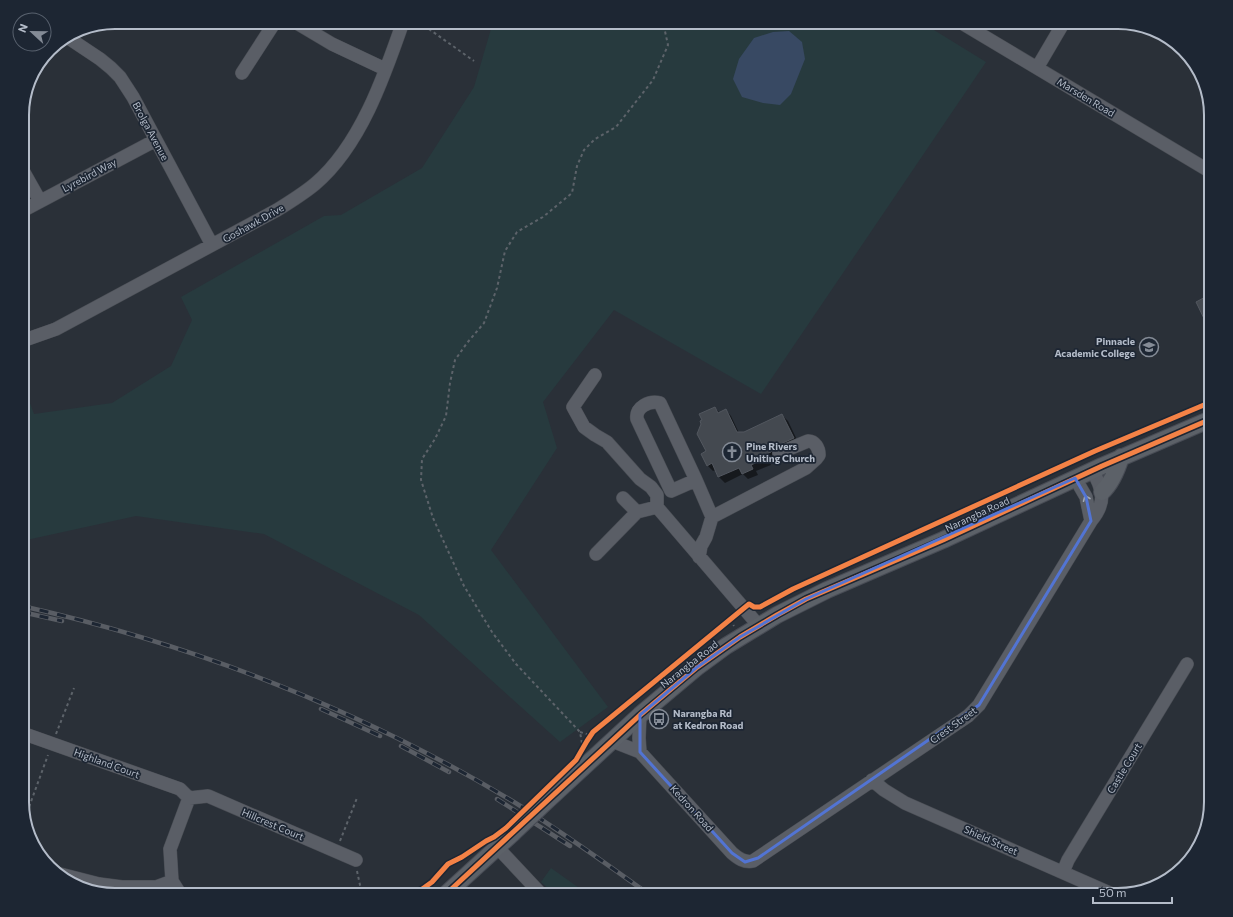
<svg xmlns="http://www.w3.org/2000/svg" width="1233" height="917" font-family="Commissioner,sans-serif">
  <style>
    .green { fill: #273a3e }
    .water { fill: #384963 }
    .shadow { fill: #0007 }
    .building { fill: #444950; stroke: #52575f }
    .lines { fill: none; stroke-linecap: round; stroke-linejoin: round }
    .minor-casing { stroke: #484c53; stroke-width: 14 }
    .major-casing { stroke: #484c55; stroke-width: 18 }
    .path { stroke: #5d636a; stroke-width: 2; stroke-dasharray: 3 3; stroke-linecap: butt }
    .minor { stroke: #5a5e66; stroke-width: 13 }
    .major { stroke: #5c6168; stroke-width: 16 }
    .rail-casing { stroke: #595d64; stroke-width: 4.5 }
    .rail { stroke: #1d2633; stroke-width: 3; stroke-dasharray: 9; stroke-linecap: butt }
    .major-bridge-casing { stroke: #484c55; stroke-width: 18; stroke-linecap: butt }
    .major-bridge { stroke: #5c6168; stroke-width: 16 }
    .cycleway-casing { stroke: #1d2633; stroke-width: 8 }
    .cycleway { stroke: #f48246; stroke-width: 5 }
    .oneway { stroke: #a2a9b5 }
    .marked { fill: none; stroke: #5274d3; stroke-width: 3; stroke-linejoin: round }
    .labels { text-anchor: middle; stroke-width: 3.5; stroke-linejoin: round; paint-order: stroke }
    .street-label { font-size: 10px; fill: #b4bcc9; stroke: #1d2633 }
    .poi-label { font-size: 10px; font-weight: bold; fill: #b4bcc9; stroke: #1d2633; text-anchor: start }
    .rim { fill: none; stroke: #b4bcc9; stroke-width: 2 }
  </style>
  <rect width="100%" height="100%" fill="#2a3038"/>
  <!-- green -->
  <path class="green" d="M493 22H921L986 62 761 394 614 310 543 402 557 448 491 550 608 707 560 742 419 615 264 534 136 516 22 541V382L34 414 112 403 171 366 192 320 181 297 324 216 341 215 422 168 474 87Z
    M551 868 589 895H555L541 882Z"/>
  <!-- water -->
  <path class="water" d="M789 31 802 42 805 59 791 94 780 105 763 103 742 97 733 79 739 59 754 38 773 32Z"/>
  <!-- shadow -->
  <path class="shadow" d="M715 408 720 413 726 410 731 416 739 433H744L782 415 788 421 799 444 769 461 771 465 756 471 758 475 748 479 743 474 725 483 719 477 716 470 713 471 707 465V451Z"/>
  <!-- building -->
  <path class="building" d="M1211 294V333L1196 302Z
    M715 407 718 413 726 409 737 432H744L782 414 794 438 776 446 771 452 764 455 766 458 751 465 753 469 742 474 739 468 718 477 712 463 707 466 701 454 706 451 697 434 701 424 700 421 702 420 699 414Z"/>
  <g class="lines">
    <defs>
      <path id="minor" d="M295 22 332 44 385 69
        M960 22 1211 172
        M67 37 100 59 111 68 120 77 133 97 212 245
        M1037 68 1064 22
        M242 73 275 22
        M22 169 40 201
        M22 211 156 140
        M22 341 56 329 277 210C290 202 303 194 315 184 360 146 384 77 403 22
        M595 375 573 407 584 427 595 435 607 442 640 479 651 487 657 495V507L759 626
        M1075 478 1086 497 1091 521
        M696 480 660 403C650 400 635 407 637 419L671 491 696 480 712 517 706 537 701 546 699 557
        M623 498 637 512 657 507
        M712 517 806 468 816 459 819 455C819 448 815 441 808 441L779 453
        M596 554 637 512
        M640 715 639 738 640 752
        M22 733 180 789 189 798
        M612 741 640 752 732 853C738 858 744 863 753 861L968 716 979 705 1091 521C1107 502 1103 489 1092 470
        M872 780 884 790 905 803 1114 895
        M189 798 208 796 356 860
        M497 847 542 895
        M1063 872 1068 860 1187 664
        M56 873 99 884 122 887H156L172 881 179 892 184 895
        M172 881 170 849 189 798"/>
      <path id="major" d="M1102 492C1112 483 1117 470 1121 457
        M548 800 640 715 696 668 726 646 777 615 827 590 943 540 1102 466 1211 419
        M445 895 513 833"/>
    </defs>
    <!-- minor casing -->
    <use href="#minor" class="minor-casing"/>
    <!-- major casing -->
    <use href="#major" class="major-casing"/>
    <!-- path -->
    <path class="path" d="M419 22 474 61
      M730 620 734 626
      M580 732 590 735
      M56 734 74 688
      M583 749 580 732 516 664 492 632 464 586 433 518 421 480 422 459 435 439 446 416 450 383 455 360 467 343 484 323 497 288 505 251 517 232 543 217 572 193 577 166 584 150 595 139 616 127 653 80 668 45 663 22
      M25 818 48 755
      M340 841 357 798
      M357 871 360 885 365 895"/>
    <!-- minor -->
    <use href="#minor" class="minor"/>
    <!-- major -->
    <use href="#major" class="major"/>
    <defs>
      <path id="rail" d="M22 606C196 645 361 710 514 802 561 831 605 863 650 895
        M22 612 62 621
        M321 709 380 736
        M401 746 449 772
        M497 799 570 846"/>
    </defs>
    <!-- rail casing -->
    <use href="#rail" class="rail-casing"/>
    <!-- rail -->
    <use href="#rail" class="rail"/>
    <defs>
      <path id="major-bridge" d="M513 833 548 800"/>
    </defs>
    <!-- major-bridge casing -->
    <use href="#major-bridge" class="major-bridge-casing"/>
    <!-- major-bridge -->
    <use href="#major-bridge" class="major-bridge"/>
    <defs>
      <path id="cycleway" d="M414 895 432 882 448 864 462 857 486 841 494 837 506 828 576 760 587 741 593 732 749 604 754 607H760L793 589 1095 451 1211 402
        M445 895 640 715 696 668 740 637 777 615 806 599 943 540 1102 466 1211 419"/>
    </defs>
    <!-- cycleway casing -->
    <use href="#cycleway" class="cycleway-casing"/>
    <!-- cycleway -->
    <use href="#cycleway" class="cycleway"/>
  </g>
  <!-- one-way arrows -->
  <defs><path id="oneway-chevron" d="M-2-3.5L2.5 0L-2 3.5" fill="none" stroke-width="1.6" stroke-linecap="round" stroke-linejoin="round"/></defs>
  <use class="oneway" href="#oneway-chevron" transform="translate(1086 498) rotate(-112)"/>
  <!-- marked area -->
  <path class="marked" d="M1075 478 1086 497 1091 521 979 705 758 858 745 862 732 853 640 752V715L696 668 740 637 806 599Z"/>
  <!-- icons -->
  <defs>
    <symbol id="school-ring" viewBox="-11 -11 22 22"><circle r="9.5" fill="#1d2633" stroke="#848b96" stroke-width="1.5"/><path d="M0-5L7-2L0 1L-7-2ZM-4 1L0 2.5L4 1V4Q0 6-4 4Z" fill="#848b96"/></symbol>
    <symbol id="church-ring" viewBox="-11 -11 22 22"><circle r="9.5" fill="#1d2633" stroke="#848b96" stroke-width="1.5"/><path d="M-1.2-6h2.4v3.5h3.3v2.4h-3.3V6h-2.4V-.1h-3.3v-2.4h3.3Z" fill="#848b96"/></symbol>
    <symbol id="bus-ring" viewBox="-11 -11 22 22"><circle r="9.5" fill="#1d2633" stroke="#848b96" stroke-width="1.5"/><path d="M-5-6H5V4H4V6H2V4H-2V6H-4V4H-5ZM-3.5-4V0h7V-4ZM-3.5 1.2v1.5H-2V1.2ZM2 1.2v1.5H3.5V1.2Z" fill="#848b96"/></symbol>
  </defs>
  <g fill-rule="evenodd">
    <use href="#school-ring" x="1138" y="336" width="22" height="22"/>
    <use href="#church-ring" x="721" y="441" width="22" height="22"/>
    <use href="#bus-ring" x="648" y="708" width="22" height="22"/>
  </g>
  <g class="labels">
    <!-- street labels -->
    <g class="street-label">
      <text transform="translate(1086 97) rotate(31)" y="4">Marsden Road</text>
      <text transform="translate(151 131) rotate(62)" y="4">Brolga Avenue</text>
      <text transform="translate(89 175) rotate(-28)" y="4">Lyrebird Way</text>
      <text transform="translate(253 223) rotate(-29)" y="4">Goshawk Drive</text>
      <text transform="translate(977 514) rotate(-25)" y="4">Narangba Road</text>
      <text transform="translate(689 664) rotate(-38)" y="4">Narangba Road</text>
      <text transform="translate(953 725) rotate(-36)" y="4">Crest Street</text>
      <text transform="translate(107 763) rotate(20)" y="4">Highland Court</text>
      <text transform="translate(1124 768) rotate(-59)" y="4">Castle Court</text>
      <text transform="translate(692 808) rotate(48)" y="4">Kedron Road</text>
      <text transform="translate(273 824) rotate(23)" y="4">Hillcrest Court</text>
      <text transform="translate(991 840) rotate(24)" y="4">Shield Street</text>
    </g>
    <!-- poi labels -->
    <g class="poi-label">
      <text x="1135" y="345" text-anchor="end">Pinnacle<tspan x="1135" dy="12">Academic College</tspan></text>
      <text x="746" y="450">Pine Rivers<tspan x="746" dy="12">Uniting Church</tspan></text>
      <text x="673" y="717">Narangba Rd<tspan x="673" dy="12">at Kedron Road</tspan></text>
    </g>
  </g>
  <!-- crop -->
  <path d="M0 0H1233V917H0ZM115 29H1118A86 86 0 0 1 1204 115V802A86 86 0 0 1 1118 888H115A86 86 0 0 1 29 802V115A86 86 0 0 1 115 29Z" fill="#1d2633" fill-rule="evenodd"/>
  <path class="rim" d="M115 29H1118A86 86 0 0 1 1204 115V802A86 86 0 0 1 1118 888H115A86 86 0 0 1 29 802V115A86 86 0 0 1 115 29Z"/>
  <!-- north arrow -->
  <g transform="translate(32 32) rotate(292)"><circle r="19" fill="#1d2633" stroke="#59626f"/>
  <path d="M0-3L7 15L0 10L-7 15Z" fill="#848b96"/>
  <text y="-6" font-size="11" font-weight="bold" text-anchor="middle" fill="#b4bcc9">N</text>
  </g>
  <!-- scale -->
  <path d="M1093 897v6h79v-6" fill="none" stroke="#b4bcc9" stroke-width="2"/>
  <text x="1099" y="897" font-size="12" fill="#b4bcc9" stroke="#1d2633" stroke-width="3" paint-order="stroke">50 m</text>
</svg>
